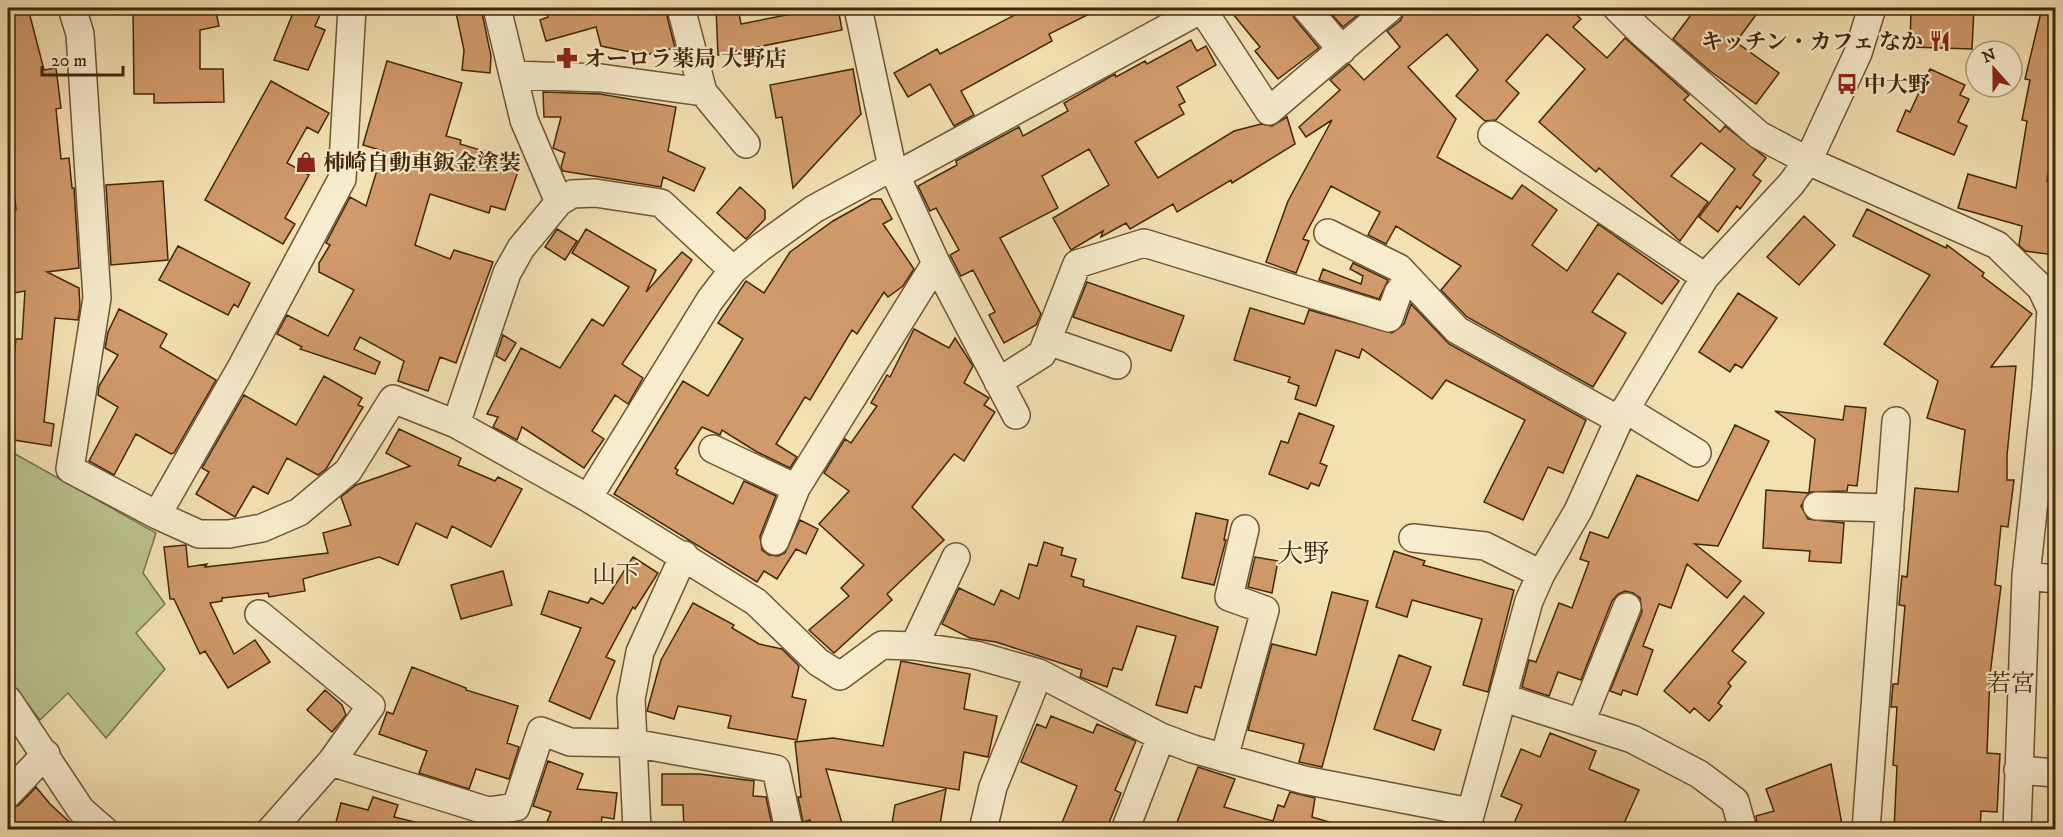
<svg xmlns="http://www.w3.org/2000/svg" width="2063" height="837" font-family="'IM FELL DW Pica','Noto Serif JP',serif">
  <style>
    .green { fill: #b8c38e; stroke: #7d754c; stroke-width: 1.5 }
    .building { fill: #d19a6a; stroke: #42270a; stroke-width: 1.5 }
    .lines { fill: none; stroke-linecap: round; stroke-linejoin: round }
    .minor-casing { stroke: #6e5634; stroke-width: 30 }
    .minor { stroke: #f7eccd; stroke-width: 27 }
    .labels { text-anchor: middle; stroke-width: 4.5; stroke-linejoin: round; paint-order: stroke }
    .poi-label { font-size: 22px; font-weight: bold; fill: #42270a; stroke: #f7eccd; text-anchor: start }
    .neighbourhood-label { font-size: 24px; fill: #42270a; stroke: #f7eccd }
    .quarter-label { font-size: 26px; fill: #42270a; stroke: #f7eccd }
  </style>
  <rect width="100%" height="100%" fill="#f3e1b2"/>
  <filter id="stains"><feTurbulence type="fractalNoise" baseFrequency=".00333" numOctaves="4"/><feColorMatrix values="0 0 0 0 .2 0 0 0 0 .09 0 0 0 0 .02 0 0 0 .5 -.17"/></filter>
  <radialGradient id="worn" r=".72"><stop offset=".6" stop-color="#630" stop-opacity="0"/><stop offset="1" stop-color="#630" stop-opacity=".3"/></radialGradient>
  <!-- green -->
  <path class="green" d="M8 450 156 533 143 573 165 604 136 633 165 669 106 738 68 693 40 720 8 678Z"/>
  <!-- building -->
  <path class="building" d="M8 8H28L44 70 56 68 61 108 56 109 61 159 69 158 72 188H74L79 268 47 272 79 288 80 307 78 320 55 318 44 422 54 424 51 446 14 440 15 431 8 429V392L10 393 16 339H22L25 291 8 294V210H16L8 127Z
    M133 8H215L219 26 200 30V69H223L224 102 154 103V94H134Z
    M295 8H323L315 26 325 30 308 70 274 60Z
    M455 8H481L491 56 490 73 462 70 464 50Z
    M545 8H665L675 48 645 55 601 46 596 27 546 41 540 20 548 17Z
    M716 8H738L741 24 822 8H838L842 30 718 55Z
    M1028 8H1101L1049 34 1052 41 961 91 974 115 954 126 930 84 908 97 894 73 937 49 940 54Z
    M1228 8H1291L1294 18 1319 48 1278 79 1255 51 1260 47Z
    M1326 8H1366L1343 27Z
    M1405 8H1569L1581 19 1573 27 1607 58 1625 38 1689 95 1684 100 1720 132 1725 126 1766 158 1753 175 1761 181 1740 209 1737 206 1718 232 1699 217 1735 169 1701 143 1671 176 1708 202 1680 241 1599 168 1596 172 1539 122 1585 69 1547 34 1506 81 1519 93 1496 120 1485 121 1456 96 1478 70 1447 34 1408 67 1456 119 1437 157 1512 199 1522 185 1557 210 1532 245 1567 271 1598 224 1679 281 1662 304 1618 273 1592 312 1626 333 1593 387 1467 317 1441 290 1461 266 1396 226 1386 244 1368 235 1380 212 1331 186 1303 239 1309 241 1296 273 1266 262 1288 201 1332 120 1306 137 1299 127 1340 90 1330 80 1349 64 1364 80 1400 47 1387 31 1401 20Z
    M1696 8H1761L1736 42 1779 73 1756 104 1710 71 1673 39Z
    M1920 8H1974L1972 49 1910 47 1911 10H1919Z
    M2042 8H2055V129L2047 181 2055 182V255L2025 251 2019 245 2022 226 1958 208 1968 174 2016 188 2027 121 2022 120 2030 80 2025 79Z
    M1191 40 1197 51 1206 46 1216 65 1177 87 1185 102 1179 105 1184 114 1135 142 1158 178 1234 131 1261 124 1272 126 1287 117 1295 144 1232 183 1231 180 1177 212 1173 204 1130 229 1126 223 1101 237 1103 231 1071 250 1053 218 1109 185 1089 149 1042 176 1058 208 1000 238 1041 314 1036 325 1004 343 989 315 995 312 973 270 961 276 950 255 959 250 936 208 930 211 918 186 957 165 956 161 1019 127 1023 136 1068 111 1064 103 1115 74 1116 77 1145 61 1147 64Z
    M387 61 462 83 446 136 461 140 460 144 521 162 505 210 491 206 489 213 430 194 415 245 450 259 454 250 493 262 456 363 440 357 428 391 398 381 404 361 360 337 354 349 380 362 375 374 300 349 302 347 277 334 287 315 328 336 354 290 319 272V263L330 245 326 243 350 197 366 206 383 151 363 145Z
    M853 69 861 114 793 188 782 117 776 118 770 85Z
    M1930 69 1965 85 1960 95 1969 99 1958 122 1967 126 1954 155 1897 131 1906 110 1910 112Z
    M271 81 329 113 318 133 307 127 287 163 309 175 285 218 295 224 283 244 205 200Z
    M543 92 600 94 676 107 668 151 705 168 694 191 663 177 661 187 563 171 561 167 565 153 553 148 561 117H544Z
    M163 181 168 260 111 265 106 185Z
    M740 187 765 210V219L746 239 717 213Z
    M872 199H881L892 219 883 224 914 269 903 286 888 297 884 292 857 334 852 330 810 400 805 397 776 444 797 457 790 468 757 452 722 430 720 435 702 427 675 468 678 470 676 474 733 504 744 481 776 496 760 536 762 550 769 555 778 556 785 553 800 520 818 529 806 554 796 549 777 579 764 571 757 582 614 494 683 381 708 396 743 339 718 323 746 281 764 293 790 252 833 221Z
    M1867 209 1946 248 1947 245 1984 273 1982 276 2032 314 1991 367 2016 366 2007 455V480H2014L2008 527 2001 526 1995 585 2001 586 1990 675 1987 753 2000 754 1997 812 1981 811 1980 830H1894L1897 766 1893 765 1897 707H1891L1893 684H1898L1905 606 1899 605 1902 576 1907 577 1915 488 1958 492 1965 430 1927 418 1938 381 1884 344 1930 275 1853 236Z
    M1804 216 1835 245 1799 285 1767 257Z
    M557 229 577 241 565 260 545 247Z
    M586 229 656 270 646 292 682 252 692 260 622 364 643 378 628 404 615 395 592 431 604 439 584 468 522 427 517 440 493 427 498 417 487 414 521 348 560 368 592 319 603 326 629 287 572 253Z
    M178 246 250 283 238 307 234 304 228 315 159 280Z
    M1353 263 1388 280 1379 299 1319 280 1323 269 1361 284 1363 276 1350 269Z
    M1087 282 1184 316 1171 351 1073 317Z
    M1738 293 1777 318 1742 368 1735 364 1730 372 1699 352Z
    M1411 304 1449 344 1586 420 1563 473 1548 467 1523 520 1484 502 1525 420 1446 380 1432 399 1362 349 1359 358 1336 350 1316 406 1295 399 1299 386 1288 382 1290 377 1234 360 1250 308 1304 324 1309 310 1392 333 1404 324Z
    M119 309 167 334 160 347 216 380 174 453 171 454 136 434 114 475 89 461 118 407 98 395 99 386 118 355 105 348 108 332Z
    M914 329 949 348 955 338 973 366 964 383 989 398 984 405 995 412 964 461 954 454 912 507 944 540 887 594 892 600 834 653 809 630 849 596 841 588 864 565 819 524 849 491 824 473 845 439 851 443 877 406 871 403 887 375 890 377Z
    M503 335 516 343 505 361 496 356Z
    M324 376 362 398 358 405 363 407 326 469 318 475 287 458 268 494 253 486 235 517 196 494 209 472 202 468 244 395 296 425Z
    M1845 406 1866 408 1857 486 1848 485 1847 491 1809 492 1815 439 1775 411 1843 420Z
    M1299 413 1334 426 1320 463 1327 466 1319 486 1311 483 1308 489 1269 474 1281 441 1288 443Z
    M1735 425 1769 441 1718 546 1695 544 1741 581 1727 598 1687 564 1671 608 1659 604 1643 646 1653 650 1637 695 1623 690 1621 695 1610 691 1642 612 1640 598 1633 593 1625 591 1618 594 1612 601 1581 680 1558 672 1549 696 1522 687 1529 660 1536 662 1559 603 1572 608 1589 562 1580 559 1590 532 1608 538 1637 475 1698 501Z
    M399 429 461 458 458 465 495 481 498 477 522 489 491 547 452 526 447 538 416 523 398 565 379 557 303 579 305 591 269 597 268 593 222 598V601L210 603 234 654 255 640 270 662 228 688 205 651 200 654 174 599H170L164 547 186 545 188 567 207 564 205 567 328 553 323 533 351 525 341 497 356 485 410 466 386 453Z
    M1766 490 1809 493 1801 506 1808 519 1844 523 1841 563 1809 561 1810 551 1763 548Z
    M1196 513 1228 520 1224 540H1226L1214 585 1182 578Z
    M1044 542 1063 548 1061 555 1076 559 1071 576 1084 580 1083 586 1218 627 1201 688 1195 686 1187 713 1156 705 1176 636 1137 626 1122 670 1113 668 1107 687 1080 677 1082 670 996 642 970 638 942 624 959 588 994 605 1001 590 1019 599 1029 564 1037 566Z
    M1394 551 1425 561 1423 565 1514 590 1488 692 1463 685 1482 619 1412 600 1407 617 1376 607Z
    M633 557 658 573 635 609 633 607 606 657 615 661 590 719 549 701 581 628 541 614 549 591 588 603 591 598 603 604Z
    M1255 557 1278 561 1272 593 1248 587Z
    M503 571 512 605 461 619 451 585Z
    M1332 592 1368 601 1322 767 1299 762 1304 744 1248 730 1272 644 1316 655Z
    M1744 596 1764 613 1732 651 1746 662 1728 683 1731 686 1718 703 1722 706 1709 721 1694 708 1690 713 1664 691Z
    M693 603 734 625 732 628 759 644 782 649 799 666 792 697 806 700 797 740 728 728 731 716 678 706 674 719 647 711 661 660Z
    M1399 655 1431 667 1412 720 1441 730 1434 750 1374 729Z
    M901 661 970 674 964 709 997 716 988 757 964 752 959 790 826 769 844 830H813L810 820 803 822 798 797H801L795 742 833 738 883 746Z
    M412 667 466 688V690L518 706 507 743 519 747 509 779 476 769 469 789 419 773 427 751 379 734 387 712 393 714Z
    M325 690 342 705 346 715 332 732 307 710Z
    M1051 716 1093 733 1097 724 1136 741 1115 790 1121 793 1106 830H1059L1077 786 1021 762 1037 724 1046 728Z
    M1550 733 1596 751 1589 769 1639 790 1621 830H1511L1522 805 1501 796 1521 749 1540 757Z
    M548 761 583 774 577 789 617 793 614 819 602 817 600 830 546 824 551 812 533 806Z
    M1831 764 1843 830H1758L1756 816 1774 811 1766 789Z
    M1198 767 1235 779 1224 807 1273 821 1278 805 1284 807 1290 792 1315 798 1312 817 1339 825 1338 830H1174Z
    M662 774H700L754 781 753 796 766 797 773 830H684L683 805H662Z
    M36 787 50 804 78 830H8V809L19 805Z
    M946 789 939 830H891L895 805Z
    M373 797 398 805 394 817 415 822 414 830H334L341 803 368 810Z"/>
  <g class="lines">
    <defs>
      <path id="minor" d="M72 8 80 34 97 298 70 469 157 515 241 368 342 179 352 8
        M497 8 524 120 559 202
        M681 8 703 92
        M858 8 892 167 936 263 1016 415
        M1306 8 1342 50
        M1617 8 1640 31 1759 135 1808 161 1997 245 2041 288 2051 309 2046 389 2026 576 2017 830
        M513 75 601 78 703 92 746 144
        M1492 135 1705 277
        M892 167 814 209 761 247 733 270 710 300 588 498 756 602 818 662 840 676 882 645 914 646 976 655 1039 673 1161 737 1193 749 1304 780 1470 812
        M897 175 1202 9 1269 111 1390 8
        M1328 233 1399 268 1457 330 1619 420
        M1048 341 1117 365
        M998 382 1042 354 1077 264 1144 243 1389 318 1398 293 1410 280
        M1625 409 1697 453
        M456 424 507 273 521 248 559 202 572 194 595 193 661 203 733 270
        M713 449 796 488
        M1817 506 1890 508
        M157 515 199 534H229L262 528 299 512 348 471 393 399 456 424 588 498
        M1413 538 1485 546 1541 574
        M775 541 796 488 936 263
        M2026 576 2056 579
        M259 614 371 706 331 762
        M914 646 956 557
        M1504 698 1632 739 1699 774 1735 801 1743 830
        M8 700 81 810 104 830
        M1581 722 1627 607
        M1224 758 1265 610 1229 597 1245 529
        M2018 770 2056 773
        M8 794 46 754
        M271 830 331 762 488 811 516 807 541 731 570 742 633 743 776 769 789 830
        M637 830 631 699 640 652 684 555
        M983 830 993 787 1039 673
        M1125 830 1161 737
        M1466 830 1529 601 1541 574 1578 511 1619 420 1705 277 1791 184 1808 161 1858 53 1872 8
        M1866 830 1896 421"/>
    </defs>
    <!-- minor casing -->
    <use href="#minor" class="minor-casing"/>
    <!-- minor -->
    <use href="#minor" class="minor"/>
  </g>
  <!-- icons -->
  <defs>
    <symbol id="restaurant-bare" viewBox="-9 -9 18 18"><path d="M-5-6h1v4h1v-4h1v4h1v-4h1v5L-1.5 .5V6h-2V.5L-5-1ZM5-6V6H3V1.5H1.5Q1.5-4 5-6Z" fill="#8f2418" stroke="#f7eccd" stroke-width="2.5" paint-order="stroke"/></symbol>
    <symbol id="pharmacy-bare" viewBox="-9 -9 18 18"><path d="M-2-6h4v4h4v4h-4v4h-4v-4h-4v-4h4Z" fill="#8f2418" stroke="#f7eccd" stroke-width="2.5" paint-order="stroke"/></symbol>
    <symbol id="bus-bare" viewBox="-9 -9 18 18"><path d="M-5-6H5V4H4V6H2V4H-2V6H-4V4H-5ZM-3.5-4V0h7V-4ZM-3.5 1.2v1.5H-2V1.2ZM2 1.2v1.5H3.5V1.2Z" fill="#8f2418" stroke="#f7eccd" stroke-width="2.5" paint-order="stroke"/></symbol>
    <symbol id="shop-bare" viewBox="-9 -9 18 18"><path d="M-5-2.5h2.3a2.7 3.5 0 0 1 5.4 0H5L5.5 6h-11ZM-1.5-2.5h3a1.5 2.3 0 0 0-3 0Z" fill="#8f2418" stroke="#f7eccd" stroke-width="2.5" paint-order="stroke"/></symbol>
  </defs>
  <g fill-rule="evenodd">
    <use href="#restaurant-bare" x="1925" y="26" width="30" height="30"/>
    <use href="#pharmacy-bare" x="552" y="43" width="30" height="30"/>
    <use href="#bus-bare" x="1832" y="69" width="30" height="30"/>
    <use href="#shop-bare" x="291" y="147" width="30" height="30"/>
  </g>
  <g class="labels">
    <!-- poi labels -->
    <g class="poi-label">
      <text x="1923" y="49" text-anchor="end">キッチン・カフェ なか</text>
      <text x="584" y="66">オーロラ薬局 大野店</text>
      <text x="1864" y="92">中大野</text>
      <text x="323" y="170">柿崎自動車鈑金塗装</text>
    </g>
    <!-- neighbourhood labels -->
    <g class="neighbourhood-label">
      <text x="616" y="582">山下</text>
      <text x="2011" y="691">若宮</text>
    </g>
    <!-- quarter labels -->
    <g class="quarter-label">
      <text x="1303" y="562">大野</text>
    </g>
  </g>
  <!-- margin -->
  <rect width="2063" height="837" fill="none" stroke="#f3e1b2" stroke-width="30"/>
  <rect x="9" y="9" width="2045" height="819" fill="none" stroke="#42270a" stroke-width="3"/>
  <rect x="15" y="15" width="2033" height="807" fill="none" stroke="#42270a" stroke-width="1.5"/>
  <!-- north arrow -->
  <g transform="translate(1994 69) rotate(339)"><circle r="28" fill="#f7eccd" stroke="#af9d7f" stroke-width="1.5"/>
  <path d="M0-4.5L10 22L0 15L-10 22Z" fill="#8f2418"/>
  <text y="-9" font-size="16" font-weight="bold" text-anchor="middle" fill="#42270a">N</text>
  </g>
  <!-- scale -->
  <path d="M42 66v9h81v-9" fill="none" stroke="#42270a" stroke-width="3"/>
  <text x="51" y="66" font-size="18" fill="#42270a" stroke="#f7eccd" stroke-width="4.5" paint-order="stroke">20 m</text>
  <rect width="100%" height="100%" filter="url(#stains)"/>
  <rect width="100%" height="100%" fill="url(#worn)"/>
</svg>
